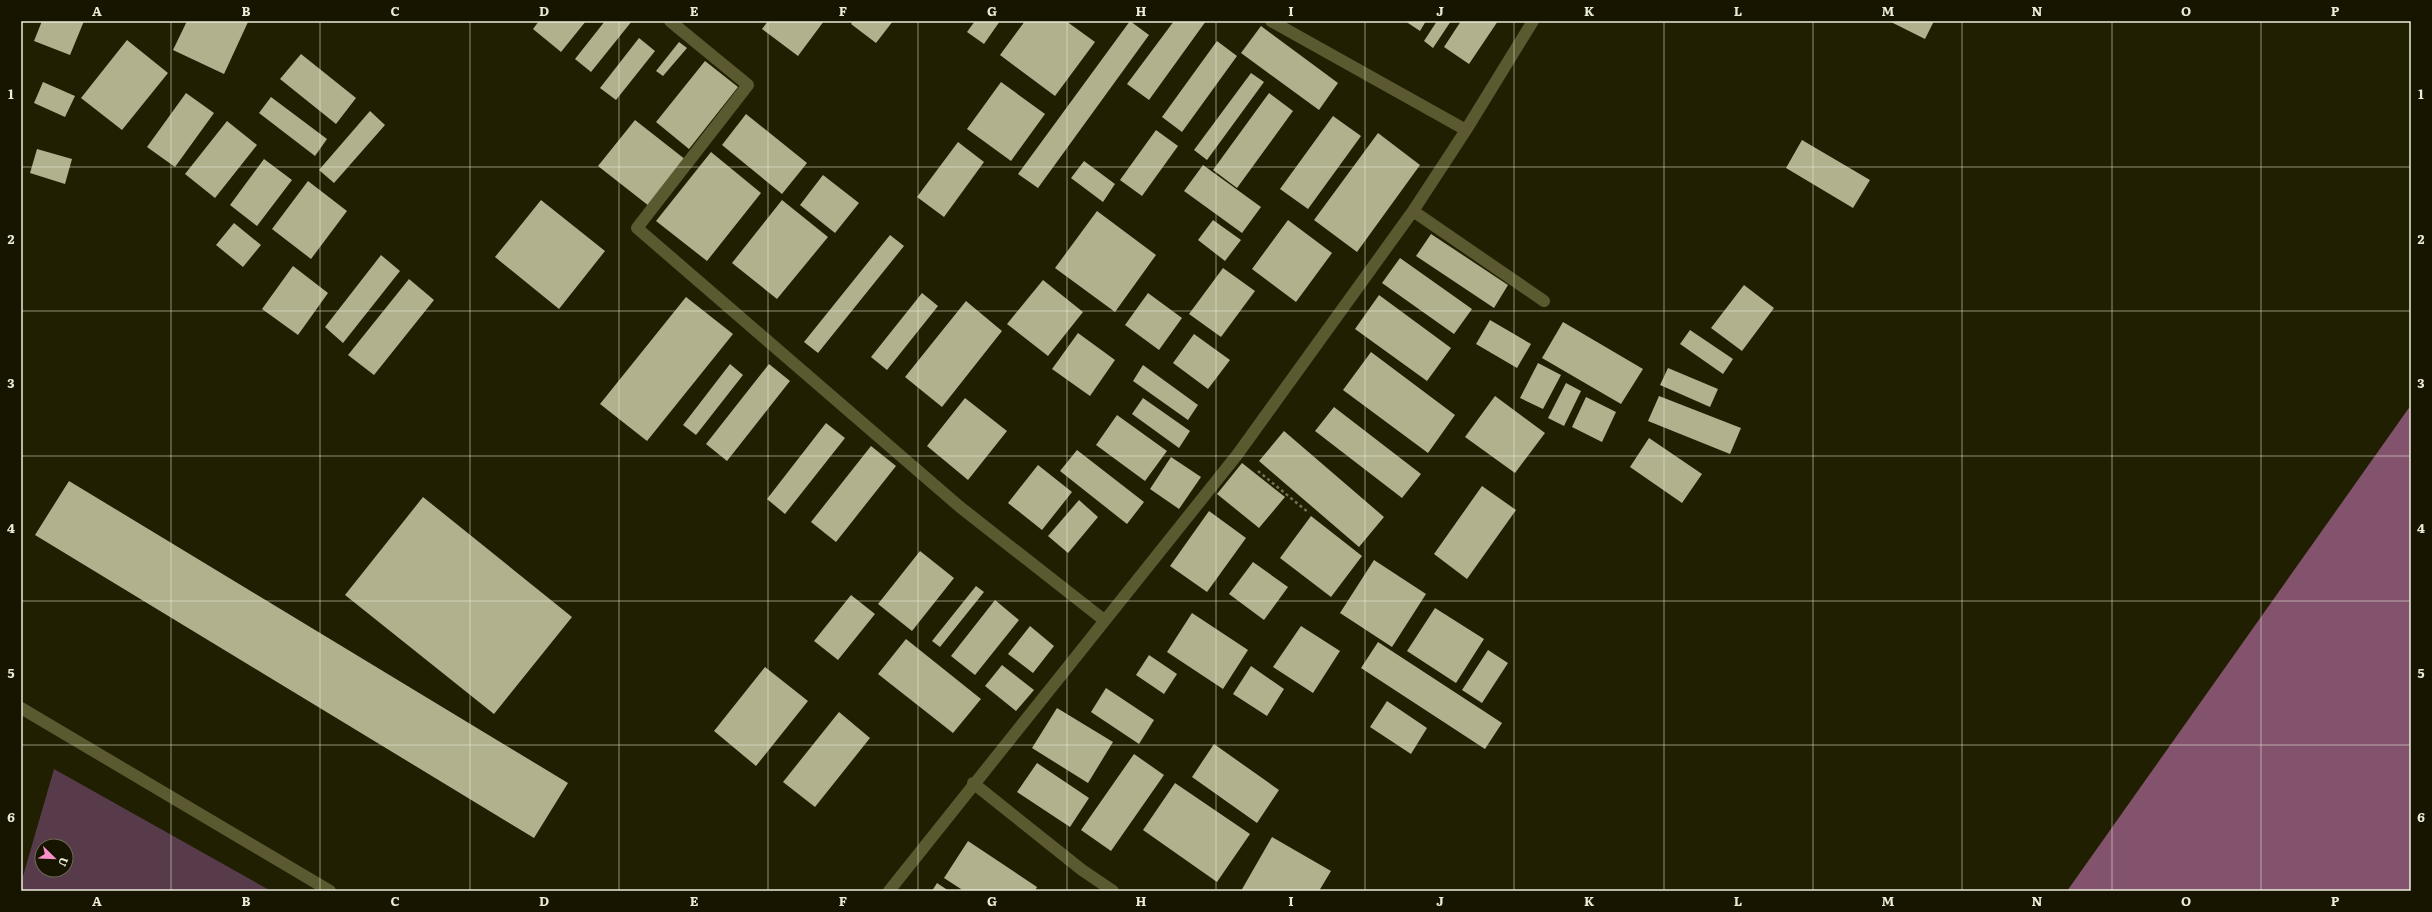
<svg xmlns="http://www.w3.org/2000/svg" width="2432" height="912" font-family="Literata,serif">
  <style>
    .green { fill: #573b4a; fill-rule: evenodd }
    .water { fill: #83536d }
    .building { fill: #b1b18e }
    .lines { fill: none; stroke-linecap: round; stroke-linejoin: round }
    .path { stroke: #717057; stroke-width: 2.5; stroke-dasharray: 3 3; stroke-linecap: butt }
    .minor { stroke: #5a5930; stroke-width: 12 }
    .grid { fill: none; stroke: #ececda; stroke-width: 1; stroke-opacity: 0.55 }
    .neatline { fill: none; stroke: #ececda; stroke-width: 1.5 }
    .grid-label { font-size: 13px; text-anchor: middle; font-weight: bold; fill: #ececda }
  </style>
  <rect width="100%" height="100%" fill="#201f01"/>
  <!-- green -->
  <path class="green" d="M54 769 271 891H21V883ZM42 846H66V870H42Z"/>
  <!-- water -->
  <path class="water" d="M2411 405V891H2067Z"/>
  <!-- building -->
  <path class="building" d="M42 21H84L70 55 34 41Z
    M187 21 248 22 224 74 173 50Z
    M539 21H586L561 52 533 29Z
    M605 21H632L591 72 575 59Z
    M768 21H824L798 56 762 29Z
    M853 21H893L876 43 851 24Z
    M975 21H1000L984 44 967 32Z
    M1025 21H1066L1095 42 1055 96 1000 55Z
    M1130 21 1149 35 1038 188 1018 174Z
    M1174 21H1206L1149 100 1127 84Z
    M1405 21H1426L1420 31Z
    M1437 21H1451L1433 48 1424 41Z
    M1461 21H1498L1469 64 1444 47Z
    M1889 21H1934L1925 39Z
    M1261 26 1338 83 1319 110 1241 53Z
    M639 38 655 51 616 100 600 88Z
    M127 40 168 73 122 130 81 98Z
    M1217 41 1237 56 1182 132 1162 117Z
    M679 42 687 48 663 76 656 71Z
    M301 54 356 98 336 124 280 79Z
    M705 61 738 87 689 149 656 122Z
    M1251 73 1264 82 1207 160 1194 150Z
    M43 82 75 96 65 117 34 103Z
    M1001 82 1045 114 1011 161 967 129Z
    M186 93 214 113 175 167 147 147Z
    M1269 93 1293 111 1237 188 1213 170Z
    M271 97 327 139 315 156 259 113Z
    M370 111 385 125 334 183 319 170Z
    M746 114 807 163 782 194 722 145Z
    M1333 116 1361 136 1308 209 1280 189Z
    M635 120 686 160 649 206 598 166Z
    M227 121 257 145 215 198 185 174Z
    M1156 130 1178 146 1142 196 1120 180Z
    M1378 133 1420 165 1357 252 1314 220Z
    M1802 140 1870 180 1853 208 1786 168Z
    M958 142 984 162 944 217 917 197Z
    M37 149 72 159 65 184 30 173Z
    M711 152 761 193 707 261 656 221Z
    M264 159 292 180 257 226 230 205Z
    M1084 161 1115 184 1103 202 1071 178Z
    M1203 165 1261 207 1242 233 1184 191Z
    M823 175 859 203 835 233 800 205Z
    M308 181 347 211 311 259 272 229Z
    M541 200 605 251 559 309 495 257Z
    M782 200 828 237 777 299 732 263Z
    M1097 211 1156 255 1115 312 1055 268Z
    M1213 220 1241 240 1225 261 1198 240Z
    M1288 220 1332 253 1296 302 1252 269Z
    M234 223 261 245 243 267 216 245Z
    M1431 234 1508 285 1494 308 1416 256Z
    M890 235 904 246 818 353 804 342Z
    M381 255 400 271 343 343 325 327Z
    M1400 258 1472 309 1454 334 1382 283Z
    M293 266 328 293 298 335 262 309Z
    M1223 268 1255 291 1221 337 1189 314Z
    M409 279 434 300 374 375 348 355Z
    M1043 280 1083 312 1048 356 1007 324Z
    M1744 285 1774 308 1742 351 1711 328Z
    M922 293 938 306 887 370 871 357Z
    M1148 293 1182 318 1159 350 1125 325Z
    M1379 295 1451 348 1427 381 1355 329Z
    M686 297 733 334 647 441 600 404Z
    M966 301 1002 331 942 407 905 377Z
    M1490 320 1531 344 1517 368 1476 344Z
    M1563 322 1643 369 1621 404 1542 358Z
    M1690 330 1733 359 1723 374 1680 344Z
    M1078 333 1115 360 1090 396 1052 369Z
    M1194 334 1230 360 1208 389 1173 363Z
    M1371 352 1455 415 1428 453 1343 390Z
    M1538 363 1561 375 1543 409 1520 398Z
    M730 364 743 375 696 435 683 425Z
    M769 364 790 381 727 461 706 444Z
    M1143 365 1198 405 1188 420 1133 381Z
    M1668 368 1718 389 1710 407 1660 385Z
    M1566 383 1581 391 1564 426 1548 418Z
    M1495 396 1545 433 1515 473 1465 437Z
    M1659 396 1741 428 1730 454 1648 421Z
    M1586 397 1616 412 1602 442 1572 427Z
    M965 398 1007 431 968 480 927 446Z
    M1143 398 1190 431 1179 448 1132 414Z
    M1334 407 1421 474 1402 498 1315 431Z
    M1117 415 1167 451 1145 481 1096 445Z
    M826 423 845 438 785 514 767 499Z
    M1284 431 1384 517 1359 547 1259 461Z
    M1649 438 1702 474 1682 503 1630 467Z
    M871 446 896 466 836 542 811 522Z
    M1077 450 1144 502 1127 524 1060 471Z
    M1171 457 1201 477 1179 509 1150 489Z
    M1242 463 1285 497 1259 528 1217 494Z
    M1038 465 1072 492 1042 530 1008 503Z
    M69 481 568 783 534 838 35 535Z
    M1482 486 1516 510 1467 579 1434 554Z
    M423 497 572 617 494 714 345 595Z
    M1079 500 1098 517 1068 553 1048 536Z
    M1209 511 1246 538 1207 592 1170 566Z
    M1311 516 1362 556 1331 597 1280 558Z
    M920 551 954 578 912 631 878 604Z
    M1374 560 1426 594 1392 647 1340 613Z
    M1253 562 1288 587 1264 620 1229 594Z
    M976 586 984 592 940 647 932 641Z
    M851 595 875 614 838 660 814 641Z
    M995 600 1019 620 975 675 951 656Z
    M1435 608 1484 639 1456 683 1407 651Z
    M1192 613 1248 650 1223 689 1167 652Z
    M1030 626 1054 646 1033 673 1008 654Z
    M1301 626 1340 651 1313 693 1273 667Z
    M906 639 981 699 953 733 878 674Z
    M1378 642 1502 723 1485 749 1361 668Z
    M1488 650 1508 663 1482 703 1462 690Z
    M1149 655 1177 674 1164 694 1136 675Z
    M1002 665 1034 690 1016 711 985 686Z
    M1251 666 1284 689 1267 716 1233 694Z
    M765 667 808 701 756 766 714 731Z
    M1106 688 1154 720 1139 744 1091 712Z
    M1387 701 1427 728 1411 754 1370 727Z
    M1057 708 1113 742 1088 783 1032 748Z
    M839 712 870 738 815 807 783 782Z
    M1214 744 1279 790 1257 823 1192 777Z
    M1134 754 1164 775 1111 851 1081 830Z
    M1037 763 1089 798 1070 827 1017 792Z
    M1175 783 1250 834 1217 882 1143 830Z
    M1272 837 1331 871 1319 891H1241Z
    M968 841 1037 887 1035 891H964L944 878Z
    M937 883 949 891H932Z"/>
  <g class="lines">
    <!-- path -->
    <path class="path" d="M1258 471 1309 513"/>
    <!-- minor -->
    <path class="minor" d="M670 21 748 85 637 228 960 507 1104 620
      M1271 21 1466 130
      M1413 211 1544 301
      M21 708 330 891
      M973 783 1082 870 1113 891
      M889 891 1237 455 1413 211 1466 130 1533 21"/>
  </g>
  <!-- grid -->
  <path class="grid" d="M171 21V891M320 21V891M470 21V891M619 21V891M768 21V891M918 21V891M1067 21V891M1216 21V891M1365 21V891M1514 21V891M1664 21V891M1813 21V891M1962 21V891M2112 21V891M2261 21V891M21 167H2411M21 311H2411M21 456H2411M21 601H2411M21 745H2411"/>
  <!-- border -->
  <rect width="2432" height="912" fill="none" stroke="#171500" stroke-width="44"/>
  <!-- north arrow -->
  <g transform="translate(54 858) rotate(113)"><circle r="19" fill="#171500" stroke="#6c6b57"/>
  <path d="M0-3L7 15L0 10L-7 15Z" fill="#f990ca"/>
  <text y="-6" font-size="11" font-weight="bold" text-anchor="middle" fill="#ececda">U</text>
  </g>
  <rect x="22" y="22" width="2388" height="868" class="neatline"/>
  <g class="grid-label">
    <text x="97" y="16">A</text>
    <text x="246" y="16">B</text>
    <text x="395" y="16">C</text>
    <text x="544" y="16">D</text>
    <text x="694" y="16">E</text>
    <text x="843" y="16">F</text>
    <text x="992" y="16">G</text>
    <text x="1141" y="16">H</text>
    <text x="1291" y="16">I</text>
    <text x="1440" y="16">J</text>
    <text x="1589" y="16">K</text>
    <text x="1738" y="16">L</text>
    <text x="1888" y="16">M</text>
    <text x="2037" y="16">N</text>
    <text x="2186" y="16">O</text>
    <text x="2335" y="16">P</text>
    <text x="11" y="99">1</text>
    <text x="2421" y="99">1</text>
    <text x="11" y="244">2</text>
    <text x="2421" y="244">2</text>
    <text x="11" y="388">3</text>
    <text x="2421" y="388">3</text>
    <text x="11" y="533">4</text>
    <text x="2421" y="533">4</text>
    <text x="11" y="678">5</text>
    <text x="2421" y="678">5</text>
    <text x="11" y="822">6</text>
    <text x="2421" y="822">6</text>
    <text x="97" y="906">A</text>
    <text x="246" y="906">B</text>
    <text x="395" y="906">C</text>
    <text x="544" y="906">D</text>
    <text x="694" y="906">E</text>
    <text x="843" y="906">F</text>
    <text x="992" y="906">G</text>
    <text x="1141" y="906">H</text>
    <text x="1291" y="906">I</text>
    <text x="1440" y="906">J</text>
    <text x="1589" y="906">K</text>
    <text x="1738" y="906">L</text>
    <text x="1888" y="906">M</text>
    <text x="2037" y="906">N</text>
    <text x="2186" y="906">O</text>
    <text x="2335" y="906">P</text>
  </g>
</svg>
